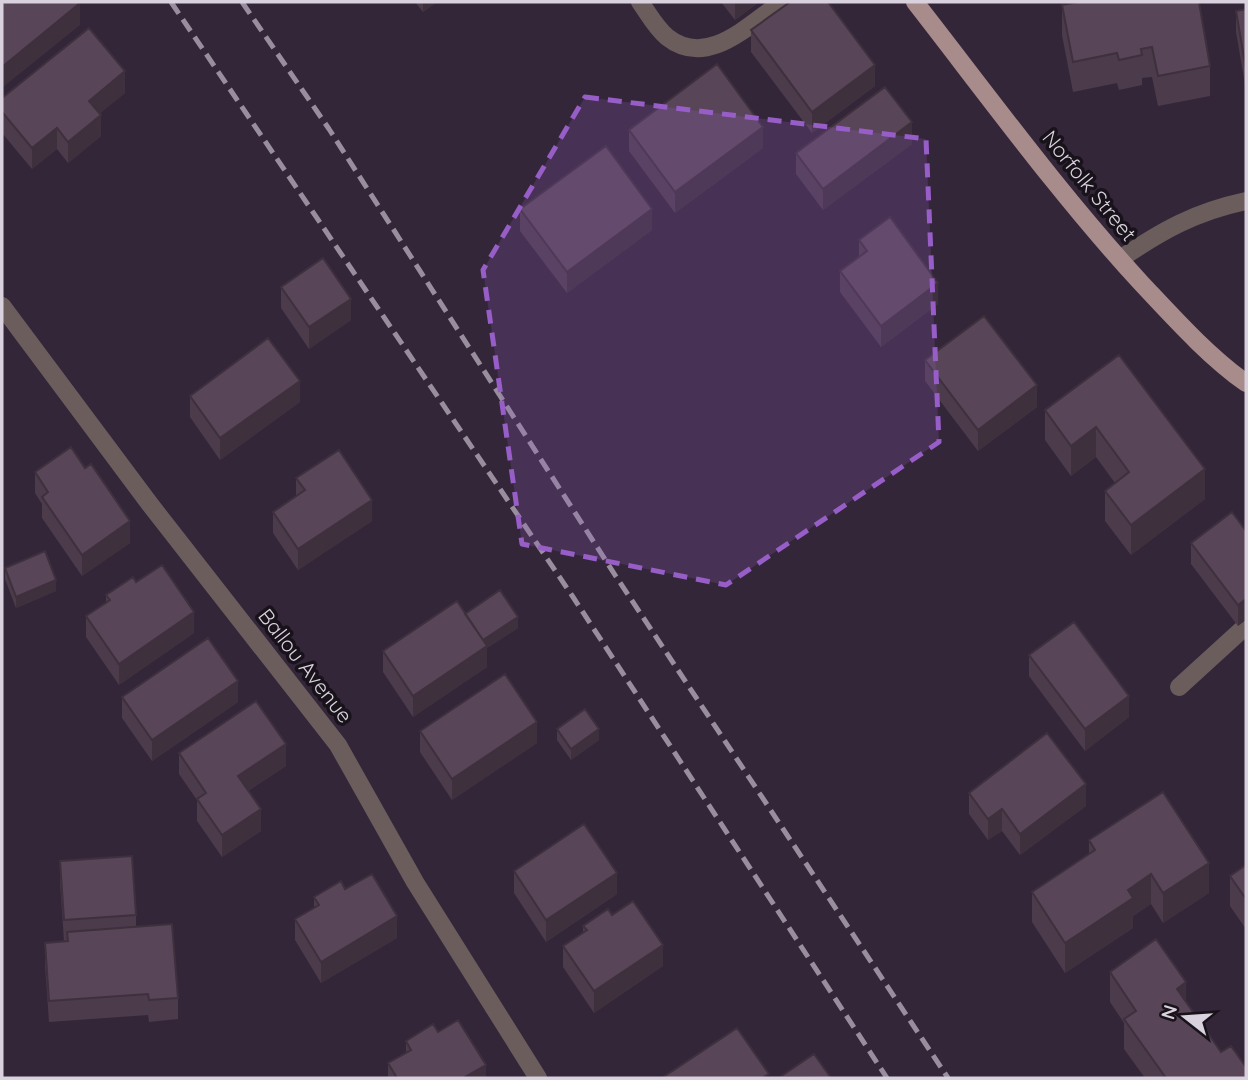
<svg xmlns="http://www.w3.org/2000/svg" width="1248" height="1080" font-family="Quicksand,sans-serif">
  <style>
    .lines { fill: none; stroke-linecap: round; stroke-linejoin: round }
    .minor { stroke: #6a5d5c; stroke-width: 18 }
    .major { stroke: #a78c8b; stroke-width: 18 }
    .rail { stroke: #988e9d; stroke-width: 5; stroke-dasharray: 14 7; stroke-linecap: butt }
    .wall { fill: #4c3b4b }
    .shaded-wall { fill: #3e303d }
    .building { fill: #584557; stroke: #3e303d; stroke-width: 2 }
    .marked { fill: #975ec8; fill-opacity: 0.2; stroke: #975ec8; stroke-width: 5; stroke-dasharray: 14 9; stroke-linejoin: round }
    .labels { text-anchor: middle; stroke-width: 7; stroke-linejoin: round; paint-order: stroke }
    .street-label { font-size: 21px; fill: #d9d1dd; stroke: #18121a }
  </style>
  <rect width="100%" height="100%" fill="#342639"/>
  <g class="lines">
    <!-- minor -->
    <path class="minor" d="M640 2C648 13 656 28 667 37 707 69 748 25 782 2
      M1120 259C1163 230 1195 212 1246 201
      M2 306 149 503 338 745 415 882 538 1078
      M1179 687 1246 626"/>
    <!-- major -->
    <path class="major" d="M915 2C989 97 1060 195 1142 284 1174 318 1208 356 1246 383"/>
    <!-- rail -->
    <path class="rail" d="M171 2 573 597 887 1078
      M242 2 329 129 615 575 948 1078"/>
  </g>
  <!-- wall -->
  <path class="wall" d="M415 2H437L423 12Z
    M721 2H759L735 20Z
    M1062 5 1210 66V96L1158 106 1152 77 1142 78V85L1119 90 1117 83 1073 92 1062 35Z
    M1246 9V90L1236 32V11Z
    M751 30 875 86 812 133 751 52Z
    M125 93 99 114 101 136 68 163 57 149 32 169 2 133V98Z
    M629 130 763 148 675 213 629 151Z
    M912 144 823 210 796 174V153Z
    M520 209 652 230 567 293 520 231Z
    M859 240 938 304 881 347 840 292V271L859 258Z
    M281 287 351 320 309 349 281 308Z
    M1119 355 1205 499 1131 555 1105 521V491L1115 483 1096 457 1071 476 1045 440V410Z
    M925 360 1037 407 978 451 925 381Z
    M190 396 300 402 220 460 190 417Z
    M35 472 130 543 82 576 42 518V504L35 493Z
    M296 478 372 521 298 570 273 533V512L296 496Z
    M1246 531 1238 626 1191 564V543Z
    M5 568 56 591 16 608 5 579Z
    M136 582 194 633 119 685 86 637V616L106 603V595Z
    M465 614 518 628 487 648V667L413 717 383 672V651Z
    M1029 655 1129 717 1085 751 1029 676Z
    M122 697 238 702 152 761 122 718Z
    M557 729 599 740 571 760 557 740Z
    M420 731 537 743 452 800 420 752Z
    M179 753 286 766 248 791 261 831 222 857 197 821V800L179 774Z
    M969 793 1086 806 1020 855 1002 831 988 840 969 814Z
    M1089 840 1209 893 1163 923 1151 904 1133 916V928L1065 973 1032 922V892L1089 854Z
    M60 861 136 915V926L178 998V1019L149 1022 148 1015 49 1022 45 965V943L64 941 60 882Z
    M1246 865V929L1230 906V876Z
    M514 871 617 894 546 942 514 893Z
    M345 889 397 938 321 983 295 940V919L314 908V897Z
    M612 915 663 966 594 1013 563 967V946L583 933V926Z
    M1110 972 1186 1002 1221 1052 1246 1078H1145L1124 1049V1023L1110 1002Z
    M438 1032 486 1078H388V1063L406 1053V1041Z"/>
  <!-- shaded-wall -->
  <path class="shaded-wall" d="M423 2H437L423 12Z
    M735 2H759L735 20Z
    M80 3V25L2 88V67Z
    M875 65V86L812 133V112Z
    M125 71V93L89 122V101Z
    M101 115V136L68 163V142Z
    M912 122V144L823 210V189Z
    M763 127V148L675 213V192Z
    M57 128V149L32 169V148Z
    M652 209V230L567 293V272Z
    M938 283V304L881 347V326Z
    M351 299V320L309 349V327Z
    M300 381V402L220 460V438Z
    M1037 385V407L978 451V430Z
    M1096 427V457L1071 476V446Z
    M1205 469V499L1131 555V525Z
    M372 500V521L298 570V549Z
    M130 521V543L82 576V555Z
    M56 580V591L16 608V597Z
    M1246 599V620L1238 626V605Z
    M194 612V633L119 685V664Z
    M518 617V628L487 648V667L413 717V696L479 642Z
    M238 681V702L152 761V740Z
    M1129 696V717L1085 751V729Z
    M537 722V743L452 800V779Z
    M599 729V740L571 760V749Z
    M286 744V766L238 797V776Z
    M1086 784V806L1020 855V834Z
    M261 809V831L222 857V835Z
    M1002 809V831L988 840V819Z
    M1209 863V893L1163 923V893Z
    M617 873V894L546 942V920Z
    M1151 874V904L1133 916V928L1065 973V943L1128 890Z
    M397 916V938L321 983V962Z
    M663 945V966L594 1013V991Z
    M1186 982V1012L1177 989Z
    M486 1065V1078H463Z"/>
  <!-- building -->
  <path class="building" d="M2 2H78L80 3 2 67Z
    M790 2H828L875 65 812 112 751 30Z
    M1078 2H1199L1210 66 1158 76 1152 47 1141 49 1142 55 1119 60 1117 53 1073 62 1062 5Z
    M1246 9V69L1236 11Z
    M89 28 125 71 89 101 101 115 68 142 57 128 32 148 2 112V98Z
    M717 64 763 127 675 192 629 130Z
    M885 87 912 122 823 189 796 153Z
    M606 146 652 209 567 272 520 209Z
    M890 217 938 283 881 326 840 271 867 251 859 240Z
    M323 258 351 299 309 327 281 287Z
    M984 316 1037 385 978 430 925 360Z
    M268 338 300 381 220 438 190 396Z
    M1119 355 1205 469 1131 525 1105 491 1129 472 1096 427 1071 446 1045 410Z
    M71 447 85 468 91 464 130 521 82 555 42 497 48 492 35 472Z
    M339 450 372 500 298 549 273 512 305 490 296 478Z
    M1232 512 1246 531V599L1238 605 1191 543Z
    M45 551 56 580 16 597 5 568Z
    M162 565 194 612 119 664 86 616 110 600 106 595 133 577 136 582Z
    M500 590 518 617 483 640 465 614Z
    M457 601 487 646 413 696 383 651Z
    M1074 622 1129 696 1085 729 1029 655Z
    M208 638 238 681 152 740 122 697Z
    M505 674 537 722 452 779 420 731Z
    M256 701 286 744 238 776 261 809 222 835 197 799 206 793 179 753Z
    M585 709 599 729 571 749 557 729Z
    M1047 733 1086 784 1020 834 1002 809 988 819 969 793Z
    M1163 792 1209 863 1163 893 1151 874 1128 890 1133 898 1065 943 1032 892 1095 850 1089 840Z
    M584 824 617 873 546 920 514 871Z
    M132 856 136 915 64 920 60 861Z
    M1246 865V899L1230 876Z
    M372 874 397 916 321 962 295 919 319 905 314 897 341 881 345 889Z
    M633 901 663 945 594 991 563 946 587 930 583 926 608 909 612 915Z
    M172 924 178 998 149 1000 148 994 49 1001 45 943 68 941 67 932Z
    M1156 939 1186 982 1177 989 1221 1052 1231 1046 1246 1067V1078H1166L1124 1019 1136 1011 1110 972Z
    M458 1020 486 1065 463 1078H397L388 1063 411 1050 406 1041 433 1024 438 1032Z
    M737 1028 769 1074 762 1078H662Z
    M814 1054 831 1078 780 1077Z"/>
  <!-- marked area -->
  <path class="marked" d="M585 97 926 139 939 442 726 585 522 544 483 270Z"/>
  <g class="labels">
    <!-- street labels -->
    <g class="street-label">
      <text transform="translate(1089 186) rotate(51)" y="7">Norfolk Street</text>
      <text transform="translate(305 666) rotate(52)" y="7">Ballou Avenue</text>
    </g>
  </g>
  <!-- border -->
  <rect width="1248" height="1080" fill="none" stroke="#d9d1dd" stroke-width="7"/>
  <!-- north arrow -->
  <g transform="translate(1185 1017) rotate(287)" stroke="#18121a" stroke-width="5" paint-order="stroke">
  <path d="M0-5L12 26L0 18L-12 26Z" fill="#d9d1dd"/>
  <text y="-10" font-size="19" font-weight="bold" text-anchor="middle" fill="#d9d1dd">N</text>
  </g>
</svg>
